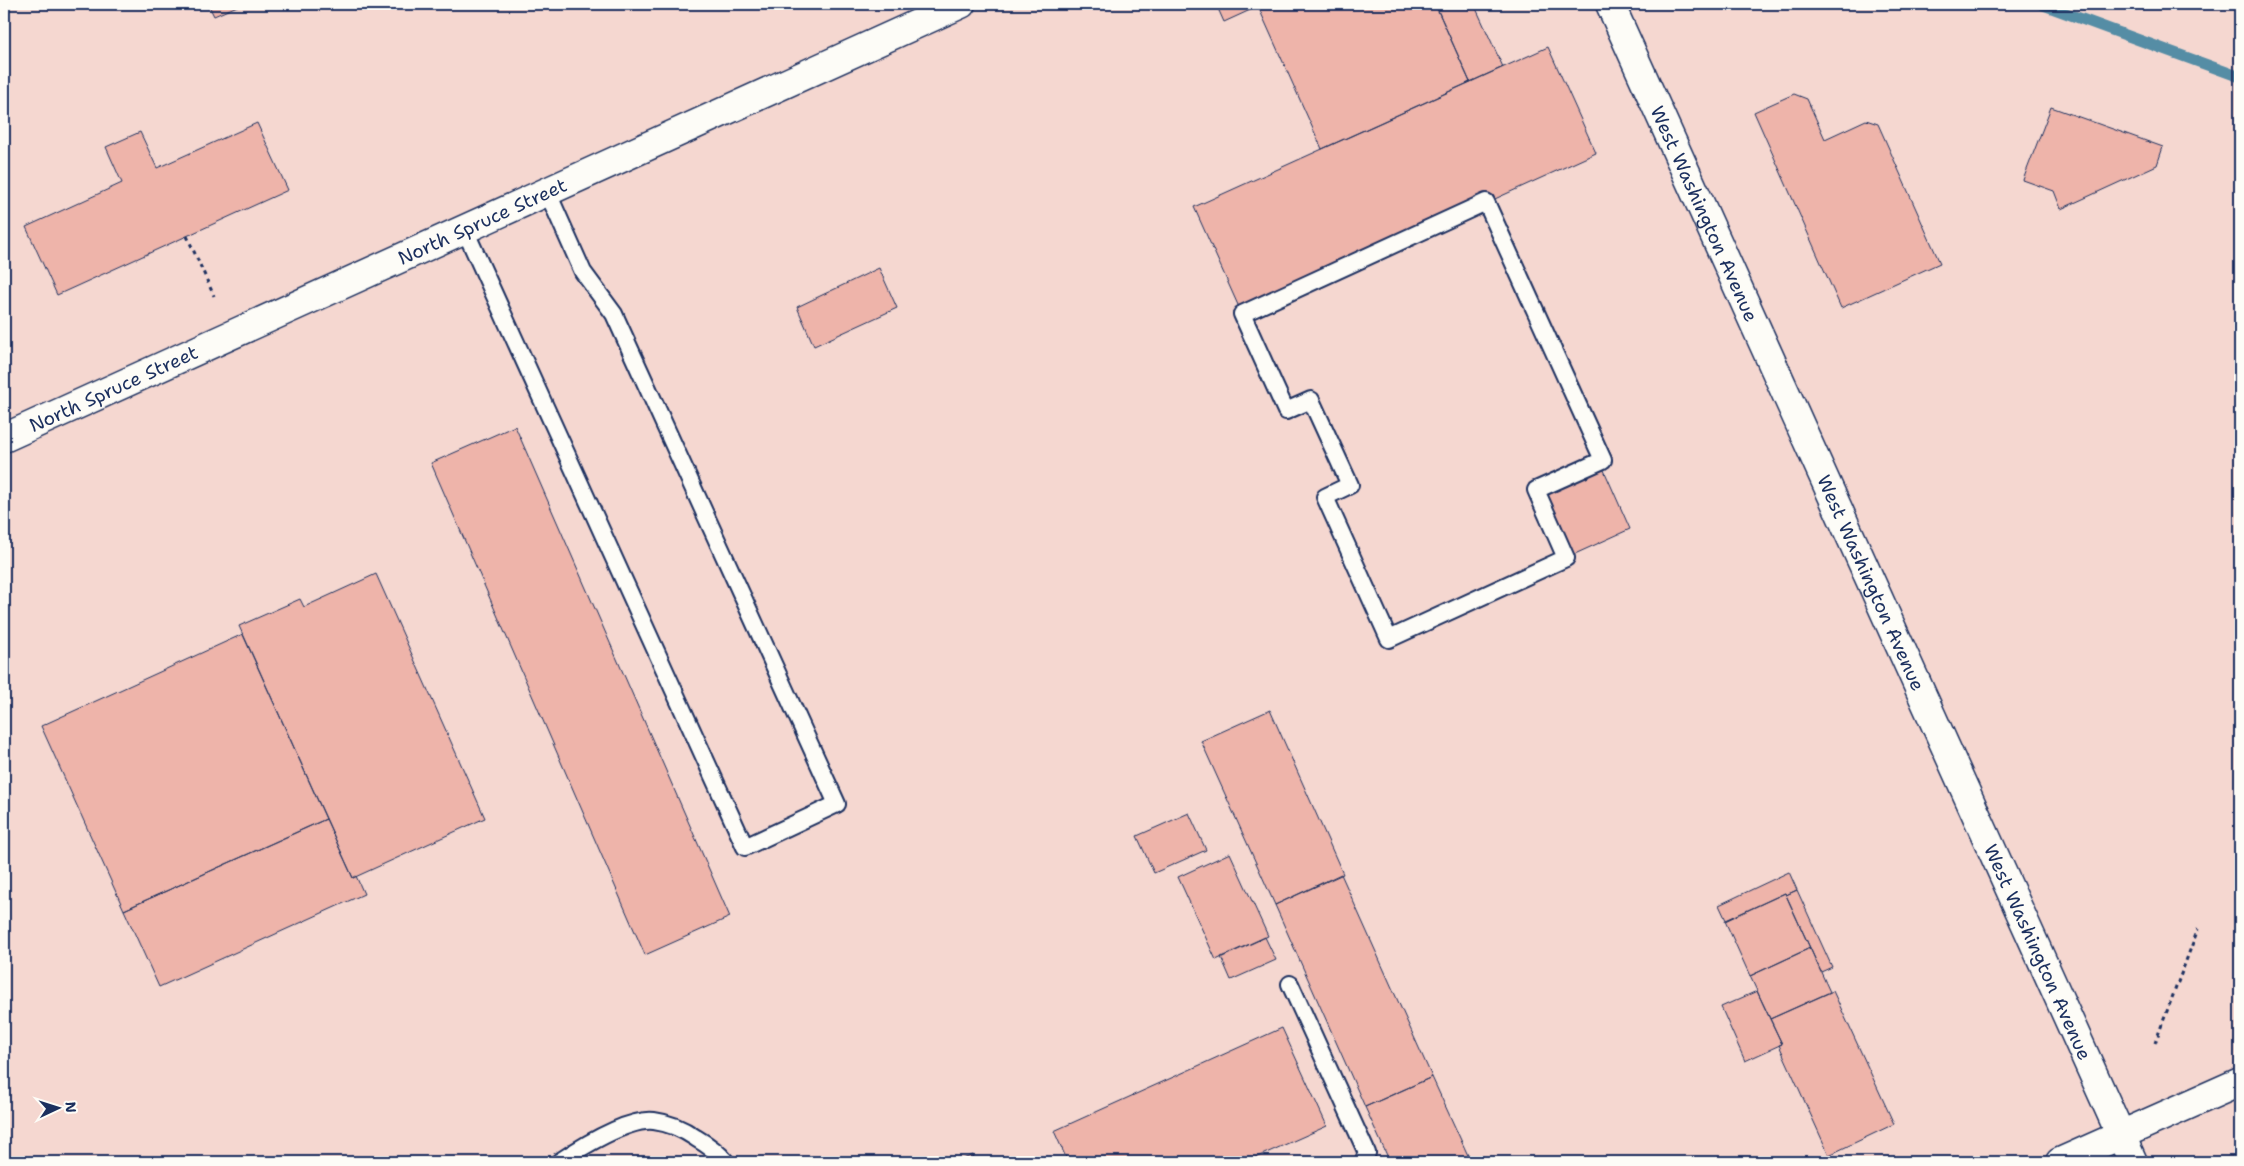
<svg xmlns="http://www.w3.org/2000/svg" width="2244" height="1166" font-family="'Shantell Sans',sans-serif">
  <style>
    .built { fill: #f5d7d0 }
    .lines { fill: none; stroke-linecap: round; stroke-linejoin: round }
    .stream { stroke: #558da5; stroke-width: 11 }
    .building { fill: #eeb4aa; stroke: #1b2f5e }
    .service-casing { stroke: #1b2f5e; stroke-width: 20 }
    .tertiary-casing { stroke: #1b2f5e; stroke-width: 31 }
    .secondary-casing { stroke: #1b2f5e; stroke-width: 31 }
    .path { stroke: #1b2f5e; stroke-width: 3; stroke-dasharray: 4 4; stroke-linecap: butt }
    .service { stroke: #fdfcf7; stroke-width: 16 }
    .tertiary { stroke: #fdfcf7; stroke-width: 28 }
    .secondary { stroke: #fdfcf7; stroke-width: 28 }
    .labels { text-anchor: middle; stroke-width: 5; stroke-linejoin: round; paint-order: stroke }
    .street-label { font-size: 19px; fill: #1b2f5e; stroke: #fdfcf7 }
  </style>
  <rect width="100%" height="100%" fill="#f8e6e0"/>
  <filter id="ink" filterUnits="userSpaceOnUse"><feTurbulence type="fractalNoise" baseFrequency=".02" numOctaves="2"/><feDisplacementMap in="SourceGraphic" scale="10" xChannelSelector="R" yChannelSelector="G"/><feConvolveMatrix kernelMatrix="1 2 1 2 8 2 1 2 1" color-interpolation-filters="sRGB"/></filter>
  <g filter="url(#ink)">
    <!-- built -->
    <path class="built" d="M4 4H2240V1162H4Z"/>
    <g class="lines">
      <!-- stream -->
      <path class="stream" d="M2041 4 2240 77"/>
    </g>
    <!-- building -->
    <path class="building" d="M208 4H242L214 16Z
      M1216 4H1257L1259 6 1224 22Z
      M1257 4H1435L1470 82 1322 149Z
      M1435 4H1474L1503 67 1470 82Z
      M1548 47 1596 153 1242 314 1194 207Z
      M1794 94 1807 99 1825 139 1866 120 1878 124 1940 263 1841 308 1754 112Z
      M2051 107 2163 147 2157 165 2061 209 2054 191 2023 180Z
      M257 123 288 190 57 295 26 227 122 183 106 147 140 132 157 168Z
      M879 268 897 308 814 346 797 307Z
      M515 426 730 917 645 955 431 463Z
      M1600 461 1630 529 1566 558 1536 490Z
      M376 574 485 818 353 878 239 626 300 599 304 607Z
      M243 634 326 819 124 910 41 726Z
      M1270 710 1343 874 1275 905 1201 741Z
      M1189 813 1206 850 1154 873 1137 836Z
      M326 819 353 878 356 876 364 894 159 987 124 910Z
      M1230 853 1268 936 1216 960 1178 877Z
      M1789 872 1797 890 1786 895 1785 893 1726 920 1719 905Z
      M1341 874 1432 1077 1365 1107 1275 905Z
      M1797 890 1832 967 1821 972 1786 895Z
      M1785 893 1810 948 1750 976 1725 921Z
      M1265 937 1276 960 1231 980 1221 957Z
      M1810 948 1830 992 1770 1019 1750 976Z
      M1757 991 1782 1044 1745 1061 1721 1007Z
      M1833 991 1894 1124 1829 1155 1779 1045 1782 1044 1770 1019Z
      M1282 1028 1327 1126 1246 1162H1068L1054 1131Z
      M1432 1077 1471 1162H1390L1365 1107Z
      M973 1155 976 1162H956Z"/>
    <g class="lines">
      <defs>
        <path id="service" d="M1486 202 1603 460 1536 490 1566 558 1389 639 1325 497 1350 485 1311 400 1286 411 1242 314Z
          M464 228 745 847 837 804 614 314 583 272 547 191
          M1290 984 1367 1153 1363 1162
          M559 1162C580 1148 628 1118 654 1121 670 1123 683 1129 696 1138 708 1145 717 1151 726 1162"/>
        <g id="tertiary">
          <path id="s1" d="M4 438 961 4"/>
        </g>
        <g id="secondary">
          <path id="s2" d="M1610 4 2133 1162"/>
          <path d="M2060 1162 2240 1082"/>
        </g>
      </defs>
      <!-- service casing -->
      <use href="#service" class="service-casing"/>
      <!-- tertiary casing -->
      <use href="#tertiary" class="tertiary-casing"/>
      <!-- secondary casing -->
      <use href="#secondary" class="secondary-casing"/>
      <!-- path -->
      <path class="path" d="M187 236 214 296
        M2155 1043 2198 929"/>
      <!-- service -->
      <use href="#service" class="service"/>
      <!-- tertiary -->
      <use href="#tertiary" class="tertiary"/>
      <!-- secondary -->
      <use href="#secondary" class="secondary"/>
    </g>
  </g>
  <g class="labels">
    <!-- street labels -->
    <g class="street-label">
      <text dy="7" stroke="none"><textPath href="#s2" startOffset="230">West Washington Avenue</textPath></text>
      <text dy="7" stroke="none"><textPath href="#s1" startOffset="525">North Spruce Street</textPath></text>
      <text dy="7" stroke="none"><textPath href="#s1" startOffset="120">North Spruce Street</textPath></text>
      <text dy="7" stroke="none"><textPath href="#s2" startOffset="635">West Washington Avenue</textPath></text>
      <text dy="7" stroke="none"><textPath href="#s2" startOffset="1040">West Washington Avenue</textPath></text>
    </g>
  </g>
  <!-- margin -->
  <rect width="2244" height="1166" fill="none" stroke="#fdfcf7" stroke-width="20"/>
  <rect x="10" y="10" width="2224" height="1146" fill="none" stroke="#1b2f5e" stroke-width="2" filter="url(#ink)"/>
  <!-- north arrow -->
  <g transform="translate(58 1108) rotate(86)" stroke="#fdfcf7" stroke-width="4" paint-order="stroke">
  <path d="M0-4L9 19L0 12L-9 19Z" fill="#1b2f5e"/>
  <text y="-8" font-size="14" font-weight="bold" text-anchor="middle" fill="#1b2f5e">N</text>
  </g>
</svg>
